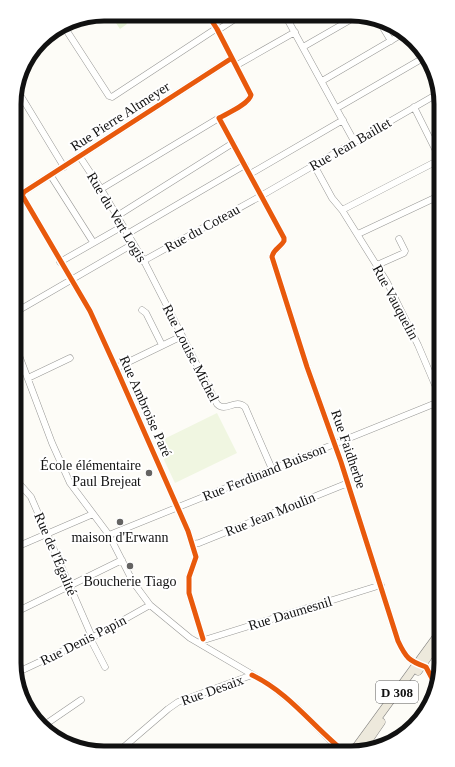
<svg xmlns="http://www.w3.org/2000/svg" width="455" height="767" font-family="'Times New Roman',serif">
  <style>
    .green { fill: #e7f3d7 }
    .pitch { fill: #f0f6e1 }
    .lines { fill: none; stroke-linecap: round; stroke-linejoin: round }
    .minor-casing { stroke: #979795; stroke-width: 7 }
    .major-casing { stroke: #858482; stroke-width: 9 }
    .minor { stroke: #fffffe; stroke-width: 6 }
    .major { stroke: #ede9dc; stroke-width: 8 }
    .cycleway-casing { stroke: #fff; stroke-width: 8 }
    .cycleway { stroke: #e8590c; stroke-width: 5 }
    .poi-dot { fill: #646362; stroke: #fff; stroke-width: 1.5 }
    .labels { text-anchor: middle; stroke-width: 4; stroke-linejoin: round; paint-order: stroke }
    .shield { fill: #fff; stroke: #585858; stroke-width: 1 }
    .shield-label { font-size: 13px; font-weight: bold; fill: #111 }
    .street-label { font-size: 14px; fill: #111; stroke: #fff }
    .poi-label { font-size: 14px; fill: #111; stroke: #fff }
    .rim { fill: none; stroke: #111; stroke-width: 5 }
  </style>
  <rect width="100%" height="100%" fill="#fdfcf7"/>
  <!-- green -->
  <path class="green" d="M110 14H121L127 24 120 29Z"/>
  <!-- pitch -->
  <path class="pitch" d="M217 413 237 453 175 483 156 443Z"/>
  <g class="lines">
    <defs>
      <path id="minor" d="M208 15 217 29 251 95C249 104 228 113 219 118L284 238V241C281 247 273 249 272 257L307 367 341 462 398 641C406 658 409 661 426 667L435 684
        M285 15 354 141
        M288 20 295 15
        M379 21 391 41
        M63 25 109 96 112 97 214 30 221 28 241 15
        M303 47 357 16
        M237 65 295 32
        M322 81 404 33
        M16 88 64 167
        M435 95 441 106
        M414 107 440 159
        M337 108 425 57
        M80 157 101 189 145 263 217 404C226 413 235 398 245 407L272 469
        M314 165 332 198 342 210 387 282 418 345 441 399
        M250 174 343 120
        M51 176 93 242
        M101 189 219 118
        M342 210 441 159
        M117 216 233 143
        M127 234 245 165
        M358 234 441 195
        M143 261 259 197 439 93
        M60 262 123 226
        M377 265 404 253 405 251 399 239
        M142 310 146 313 162 345
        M14 313 133 244
        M14 342 52 443 70 483 109 535 133 582 150 605 190 638 270 685 296 706 332 742 346 753
        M116 368 182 336
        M28 378 70 358
        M14 474 17 481 31 497 92 637
        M109 535 441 401
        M192 544 199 543 348 483
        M14 548 93 514
        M14 613 122 560
        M90 638 105 667
        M203 639 189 593V577L196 557 188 531 116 368 90 311 22 195 24 192 232 58
        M201 641 381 585
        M16 673 95 636 150 605
        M43 726 81 700
        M118 752 168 709 178 702 252 675"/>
      <path id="major" d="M418 671 440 639
        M361 751 381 722
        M352 753 441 631"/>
    </defs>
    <!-- minor casing -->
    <use href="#minor" class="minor-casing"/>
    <!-- major casing -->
    <use href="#major" class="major-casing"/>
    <!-- minor -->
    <use href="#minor" class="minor"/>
    <!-- major -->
    <use href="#major" class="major"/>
    <defs>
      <path id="cycleway" d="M208 15 217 29 251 95C249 104 228 113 219 118L284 238V241C281 247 273 249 272 257L307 367 341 462 398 641C406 658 409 661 426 667L435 684
        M203 639 189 593V577L196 557 188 531 116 368 90 311 22 195 24 192 232 58
        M252 675C290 693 314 728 346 753"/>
    </defs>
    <!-- cycleway casing -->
    <use href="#cycleway" class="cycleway-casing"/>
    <!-- cycleway -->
    <use href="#cycleway" class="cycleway"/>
  </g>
  <!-- markers -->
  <g class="poi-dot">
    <circle cx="149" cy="473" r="4"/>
    <circle cx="120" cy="522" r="4"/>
    <circle cx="130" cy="566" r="4"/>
  </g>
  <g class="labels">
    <!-- shield labels -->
    <rect class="shield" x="376" y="681" width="42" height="22" rx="3"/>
    <g class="shield-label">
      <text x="397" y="697">D 308</text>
    </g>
    <!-- street labels -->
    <g class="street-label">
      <text transform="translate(120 116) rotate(-33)" y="5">Rue Pierre Altmeyer</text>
      <text transform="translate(350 144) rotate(-30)" y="5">Rue Jean Baillet</text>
      <text transform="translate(117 217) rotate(59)" y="5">Rue du Vert Logis</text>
      <text transform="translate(202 228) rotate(-29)" y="5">Rue du Coteau</text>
      <text transform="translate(396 302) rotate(62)" y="5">Rue Vauquelin</text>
      <text transform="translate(191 353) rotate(63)" y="5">Rue Louise Michel</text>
      <text transform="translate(146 406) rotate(66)" y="5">Rue Ambroise Paré</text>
      <text transform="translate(349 449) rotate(71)" y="5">Rue Faidherbe</text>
      <text transform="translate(264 472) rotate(-22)" y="5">Rue Ferdinand Buisson</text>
      <text transform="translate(270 514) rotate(-22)" y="5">Rue Jean Moulin</text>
      <text transform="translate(56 554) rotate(67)" y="5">Rue de l'Égalité</text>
      <text transform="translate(290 613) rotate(-17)" y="5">Rue Daumesnil</text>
      <text transform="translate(83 640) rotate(-27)" y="5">Rue Denis Papin</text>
      <text transform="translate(212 690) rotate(-20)" y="5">Rue Desaix</text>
    </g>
    <!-- poi labels -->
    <g class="poi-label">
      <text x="141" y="470" text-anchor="end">École élémentaire<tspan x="141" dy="16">Paul Brejeat</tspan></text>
      <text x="120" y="542">maison d'Erwann</text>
      <text x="130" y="586">Boucherie Tiago</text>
    </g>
  </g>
  <!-- crop -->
  <path d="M0 0H455V767H0ZM104 21H351A83 83 0 0 1 434 104V663A83 83 0 0 1 351 746H104A83 83 0 0 1 21 663V104A83 83 0 0 1 104 21Z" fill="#fff" fill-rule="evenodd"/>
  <path class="rim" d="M104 21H351A83 83 0 0 1 434 104V663A83 83 0 0 1 351 746H104A83 83 0 0 1 21 663V104A83 83 0 0 1 104 21Z"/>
</svg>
